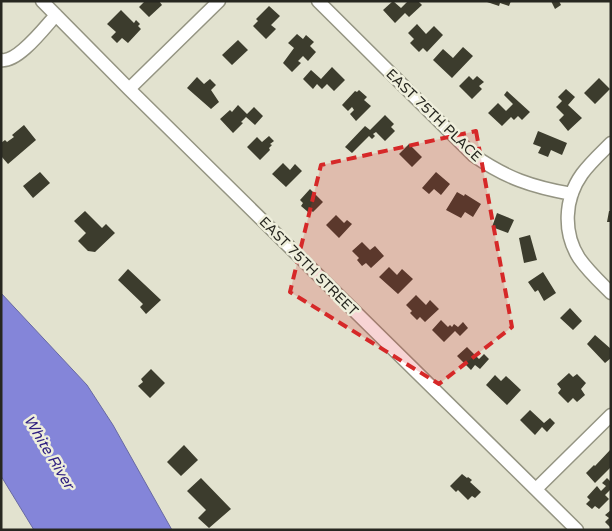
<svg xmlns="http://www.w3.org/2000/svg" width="612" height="531" font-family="'Varela Round',sans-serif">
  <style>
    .water { fill: #8485d9; stroke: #6869a2 }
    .building { fill: #3c3c2d }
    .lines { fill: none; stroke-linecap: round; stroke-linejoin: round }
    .minor-casing { stroke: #949482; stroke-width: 15 }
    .minor { stroke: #fff; stroke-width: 12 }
    .marked { fill: #d62828; fill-opacity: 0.2; stroke: #d62828; stroke-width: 4; stroke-dasharray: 10 6; stroke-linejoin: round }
    .labels { text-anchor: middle; stroke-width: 5; stroke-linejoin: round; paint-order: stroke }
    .street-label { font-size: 14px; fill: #272720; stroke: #efefdc }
    .water-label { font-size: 15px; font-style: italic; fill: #2f1f81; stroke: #efefdc }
  </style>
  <rect width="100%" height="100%" fill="#e2e2cf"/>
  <!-- water -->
  <path class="water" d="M1 293 87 385 113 425 172 530H34L1 476Z"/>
  <!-- building -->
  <path class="building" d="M145 1H159L162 5 149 17 139 7Z
    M393 1 401 8 408 1H418L422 5 409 17 405 13 395 23 383 10Z
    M497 1H511L509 6 500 3 499 6 487 2Z
    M551 1H559L561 5 555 9Z
    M269 6 280 16 271 25 276 29 266 39 253 26 258 21 256 19Z
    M121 10 134 23 136 20 140 24 138 26 141 29 128 43 122 38 117 43 111 37 116 32 107 24Z
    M417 24 426 34 434 26 443 35 427 52 423 48 419 52 410 43 414 39 408 33Z
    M297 34 303 39 306 35 314 42 310 46 316 52 308 61 303 56 298 61 301 63 292 72 283 63 294 48 288 43Z
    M238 40 248 50 232 65 222 55Z
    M463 47 473 56 452 78 433 60 443 49 453 58Z
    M332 67 345 80 334 91 327 84 322 89 317 84 313 89 303 79 311 70 321 79Z
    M469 76 473 80 477 76 484 82 479 86 482 89 472 99 459 86Z
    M197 77 204 84 210 79 216 85 211 90 219 102 211 109 187 88Z
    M599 78 610 89 595 104 584 93Z
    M566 89 575 97 568 105 582 118 568 131 559 120 564 115 556 107 562 101 558 97Z
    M359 90 367 97 364 100 371 106 356 121 350 114 354 110 352 107 348 111 342 105 355 91 357 92Z
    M507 91 530 112 522 120 518 116 514 120 511 117 502 126 488 113 498 103 506 111 513 104 504 95Z
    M238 105 247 114 254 107 263 116 255 125 246 117 241 122 243 123 233 133 220 119 230 110 232 112Z
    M385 115 394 124 391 127 395 131 385 141 376 132 373 134 375 136 372 139 369 136 352 153 345 147 365 126 370 130Z
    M24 125 36 140 8 164 1 156V143L5 140 7 142 14 137 12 135Z
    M538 131 567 143 562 155 551 150 548 157 538 153 541 147 533 144Z
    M269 136 274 141 270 144 272 145 269 148 270 150 260 160 247 147 257 137 262 142Z
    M409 144 422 157 412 167 399 154Z
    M283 163 290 170 295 164 302 171 286 187 272 174Z
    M40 172 50 183 33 198 23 186Z
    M436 172 450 184 441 195 434 189 429 194 422 188Z
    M310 189 323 202 313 212 310 210 308 212 301 206 303 203 300 200Z
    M457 192 464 196 465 194 481 204 473 217 465 212 461 218 446 210Z
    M85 211 102 228 106 224 115 233 95 252 88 251 78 241 86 233 74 221Z
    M609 211H611V222H607Z
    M497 213 514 220 508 233 492 227Z
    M336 215 344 223 347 220 352 224 339 238 326 225Z
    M530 235 537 260 524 263 519 238Z
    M362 242 370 250 375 246 384 256 371 268 366 263 362 266 357 260 359 258 352 251Z
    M389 267 397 275 402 269 413 279 398 294 379 277Z
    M128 269 161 300 146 314 140 307 143 304 118 280Z
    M543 272 556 293 544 301 538 290 535 292 528 282Z
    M416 295 426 305 430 300 439 309 425 322 420 317 417 320 410 313 412 311 406 305Z
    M570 308 582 321 573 330 560 318Z
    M441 320 448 327 450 325 452 327 454 324 458 327 463 322 468 328 460 336 455 331 444 342 432 330Z
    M595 335 611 349V358L605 363 587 344Z
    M467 347 479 359 484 354 489 359 480 369 475 365 471 370 457 356Z
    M151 369 165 383 150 398 138 386 143 382 141 379Z
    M569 373 573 377 577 374 586 383 581 389 585 395 577 402 573 398 568 403 558 393 561 389 557 384Z
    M495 375 501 381 506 376 521 390 507 405 486 385Z
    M530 410 544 423 550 418 555 423 547 432 542 427 535 435 520 420Z
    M184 445 198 460 181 476 167 462Z
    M611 449V467L595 483 586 473 594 465 595 466Z
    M462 474 467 478 468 477 472 480 470 482 481 492 475 498 472 496 468 500 458 490 456 492 450 486Z
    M201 478 231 509 209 528 198 518 206 510 187 491Z
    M607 478 611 482V489L605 495 609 499 599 509 595 506 592 509 586 504 590 500 587 497 597 486 601 491 606 486 602 483Z
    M611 510V528L605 522 609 518 605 515Z"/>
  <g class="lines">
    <defs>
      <path id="minor" d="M42 1 129 89 577 530
        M318 1 473 155C506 178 532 187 572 194
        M1 60C18 63 45 27 56 15
        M129 89 219 1
        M611 143C601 153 590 163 582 174 564 199 563 233 579 258 588 271 600 282 611 293
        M536 489 611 415"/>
    </defs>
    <!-- minor casing -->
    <use href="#minor" class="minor-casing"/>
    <!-- minor -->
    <use href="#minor" class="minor"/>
  </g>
  <!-- marked area -->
  <path class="marked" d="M476 131 512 327 439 384 290 292 321 165Z"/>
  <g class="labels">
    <!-- street labels -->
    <g class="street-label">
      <text transform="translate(434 115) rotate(44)" y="5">EAST 75TH PLACE</text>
      <text transform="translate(309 266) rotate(45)" y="5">EAST 75TH STREET</text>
    </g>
    <!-- water labels -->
    <g class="water-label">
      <text transform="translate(49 452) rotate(59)" y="5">White River</text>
    </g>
  </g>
  <!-- border -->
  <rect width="612" height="531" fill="none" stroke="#272720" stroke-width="5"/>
</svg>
